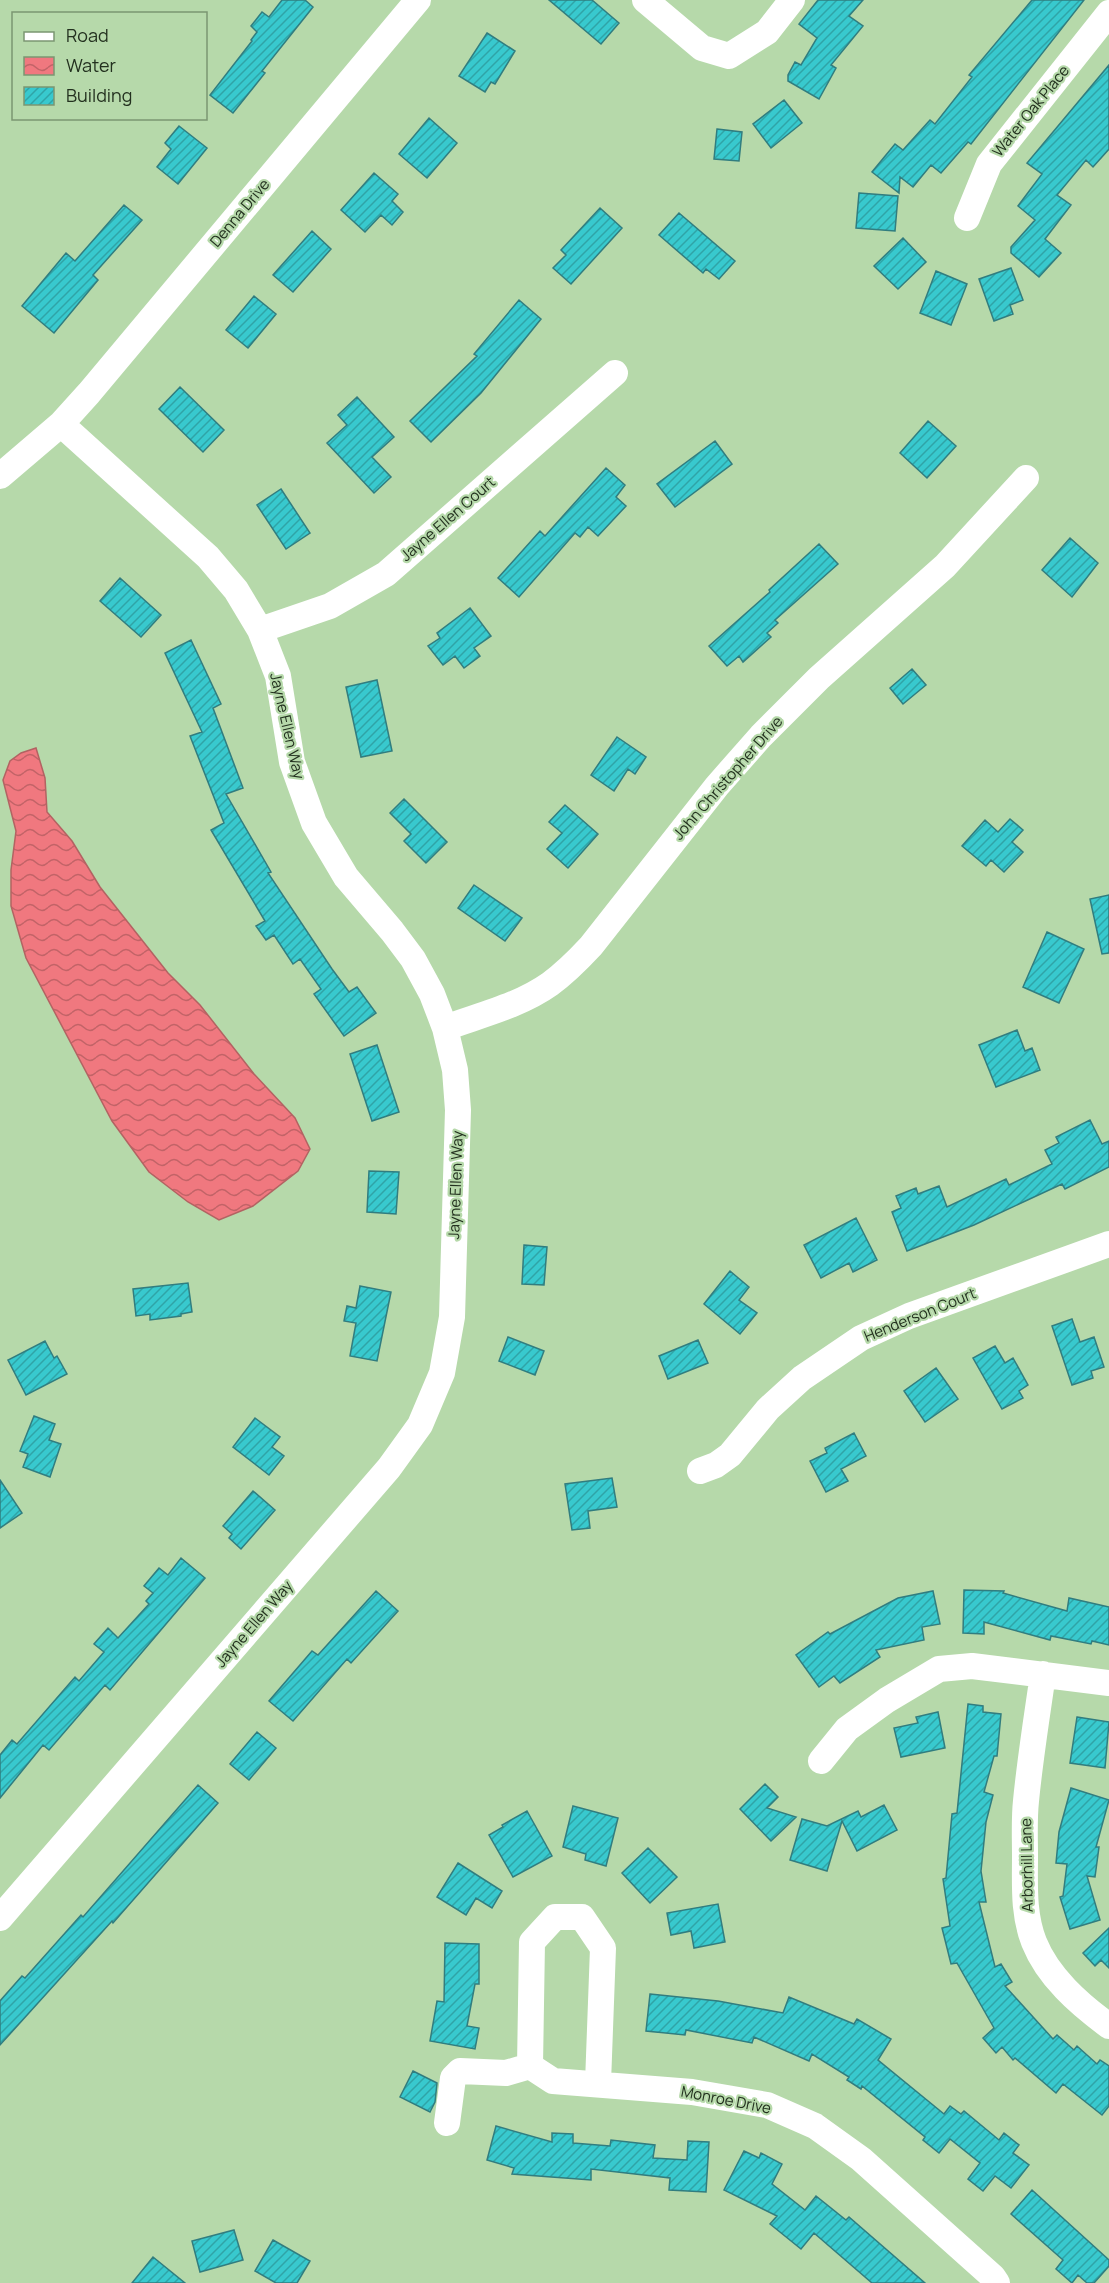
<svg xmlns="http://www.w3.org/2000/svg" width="1109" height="2283" font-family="Manrope,sans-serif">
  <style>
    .water { fill: url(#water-waves); stroke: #b26362; stroke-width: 1.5 }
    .building { fill: url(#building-hatch); stroke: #317d7f; stroke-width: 1.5 }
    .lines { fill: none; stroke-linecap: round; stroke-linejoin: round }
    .minor { stroke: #fff; stroke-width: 26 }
    .labels { text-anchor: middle; stroke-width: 4.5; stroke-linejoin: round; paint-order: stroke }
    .street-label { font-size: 15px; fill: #23311f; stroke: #b6d9aa }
  </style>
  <defs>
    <pattern id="water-waves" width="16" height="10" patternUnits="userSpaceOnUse" patternTransform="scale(1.5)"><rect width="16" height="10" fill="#f0787f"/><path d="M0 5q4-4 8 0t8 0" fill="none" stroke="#c26367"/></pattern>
    <pattern id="building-hatch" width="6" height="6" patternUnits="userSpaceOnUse" patternTransform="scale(1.5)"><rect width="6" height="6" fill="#38c9ce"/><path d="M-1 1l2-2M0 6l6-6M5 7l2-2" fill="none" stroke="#2fa4a7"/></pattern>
  </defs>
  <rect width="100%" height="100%" fill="#b6d9aa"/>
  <!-- water -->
  <path class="water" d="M36 748 45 778 47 812 72 841 100 887 168 973 200 1005 254 1074 295 1118 310 1149 298 1171 253 1206 219 1220 188 1202 149 1172 112 1121 26 958 11 906V870L16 831 3 780 10 761 21 753Z"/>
  <!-- building -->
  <path class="building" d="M282 0H305L313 7 262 71 265 73 233 113 210 95 252 41 251 40 257 32 251 26 262 12 269 17Z
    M549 0H592L619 23 601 44Z
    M818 0H863L849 16 863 26 831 65 836 68 819 99 788 81V75L795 62 801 65 817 38 799 24Z
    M1032 0H1084L971 144 968 142 941 173 931 165 913 187 900 177 899 193 872 172 895 144 903 150 930 120 935 124 972 77 969 75Z
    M487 33 515 51 495 84 491 82 485 92 459 76Z
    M1109 65V149L1093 167 1086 160 1057 195 1071 205 1045 239 1061 253 1039 277 1011 253V247L1035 220 1018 206 1042 174 1027 163Z
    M784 100 802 123 771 148 753 124Z
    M429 118 457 143 427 178 399 154Z
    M179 126 207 148 178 184 157 167 171 149 165 143Z
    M717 129 742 132 739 161 714 159Z
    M374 173 398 194 392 201 403 212 392 225 381 215 365 232 341 210Z
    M859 193 898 196 895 231 856 228Z
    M124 205 142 220 93 275 98 280 54 333 22 306 66 253 75 261Z
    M600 208 622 228 571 284 553 268 566 255 561 250Z
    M679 213 735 261 719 279 706 269 703 273 659 235Z
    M312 231 331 249 293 292 273 275Z
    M903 238 926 262 898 289 874 266Z
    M1011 268 1023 300 1010 305 1013 314 994 321 979 279Z
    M936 271 967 284 951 325 920 313Z
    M254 296 276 314 248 348 226 330Z
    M519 300 541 319 481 393 431 442 410 421 477 356 474 354Z
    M180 387 224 430 203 452 159 409Z
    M357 397 394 437 372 457 391 477 374 493 327 443 347 425 338 415Z
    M928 421 956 446 927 478 900 453Z
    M715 441 732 464 675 507 657 484Z
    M606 468 625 485 616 497 626 506 598 536 588 527 580 537 575 533 519 597 498 578 540 531 545 536Z
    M281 489 310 533 286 549 257 505Z
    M1070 538 1098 563 1072 597 1042 570Z
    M819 544 838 564 775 620 778 623 767 633 771 637 743 662 739 656 727 666 709 646 770 592 769 590Z
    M120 578 161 615 141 637 100 601Z
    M470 608 491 636 474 648 480 656 464 668 455 656 443 665 428 646 440 638 437 633Z
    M191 640 221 704 213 708 243 788 226 794 271 872 268 873 332 969 349 992 357 987 376 1013 344 1036 314 994 321 989 300 959 293 964 274 935 266 940 256 926 265 921 211 830 224 823 190 736 202 732 165 653Z
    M912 669 926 685 903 704 890 688Z
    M377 680 392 751 361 757 346 687Z
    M617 737 646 757 635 774 628 769 614 791 591 775Z
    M404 799 447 842 426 863 404 841 411 834 390 813Z
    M565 805 598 834 568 868 547 849 562 833 549 822Z
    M1010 819 1023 830 1012 842 1023 852 1004 872 991 860 986 866 962 846 985 820 998 832Z
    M474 885 522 918 505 941 458 908Z
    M1109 895V953L1102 954 1090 899Z
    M1047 932 1084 949 1059 1003 1023 987Z
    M1017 1030 1025 1051 1032 1048 1040 1070 996 1087 979 1045Z
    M377 1045 399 1112 372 1121 350 1054Z
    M1090 1120 1102 1144 1109 1141V1167L1065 1189 1062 1184 974 1225 907 1251 892 1212 901 1208 896 1196 916 1188 918 1194 939 1186 947 1207 1006 1179 1009 1185 1052 1164 1045 1150 1059 1143 1056 1137Z
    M369 1171 399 1172 396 1214 367 1212Z
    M856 1218 877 1260 853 1272 849 1263 821 1278 804 1245Z
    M524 1245 547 1247 544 1285 522 1284Z
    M730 1271 749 1287 739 1300 757 1313 740 1334 704 1304Z
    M188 1283 192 1312 181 1314V1316L150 1320V1314L136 1316 133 1289Z
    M360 1286 391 1292 377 1361 350 1356 356 1323 344 1321 347 1306 356 1308Z
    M1072 1319 1080 1342 1094 1337 1104 1367 1091 1371 1093 1378 1072 1385 1052 1326Z
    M508 1337 544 1351 535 1375 499 1361Z
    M698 1340 708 1363 668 1379 659 1356Z
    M45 1341 54 1358 57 1356 67 1374 26 1395 8 1360Z
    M995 1346 1005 1363 1013 1358 1028 1385 1019 1391 1023 1398 1002 1409 973 1358Z
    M936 1368 958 1399 925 1422 904 1391Z
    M34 1416 55 1424 49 1440 61 1444 50 1477 23 1467 28 1454 20 1451Z
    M255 1418 280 1437 272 1447 284 1456 269 1475 233 1447Z
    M854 1433 866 1456 841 1469 848 1481 826 1492 810 1461 827 1453 825 1448Z
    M612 1478 617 1507 588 1511 590 1528 572 1530 565 1484Z
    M0 1480 22 1513 0 1528Z
    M253 1491 275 1510 241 1549 229 1538 232 1534 223 1526Z
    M181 1558 205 1578 110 1690 105 1685 49 1750 43 1745 0 1798V1755L12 1740 17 1744 75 1677 79 1681 104 1652 94 1644 108 1628 118 1638 149 1604 146 1601 153 1593 144 1586 159 1568 168 1575Z
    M964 1590 1004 1591 1003 1593 1067 1611 1069 1598 1109 1607V1645L1092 1641 1091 1644 1051 1636 1050 1640 984 1622V1634L963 1633Z
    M376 1591 398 1611 351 1663 347 1659 293 1721 269 1701 312 1651 318 1655Z
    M933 1591 940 1624 922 1627 924 1640 876 1650 880 1657 840 1683 834 1676 819 1687 796 1655 828 1632 830 1634 898 1598Z
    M968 1704 983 1706V1712L1001 1714 997 1756H994L984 1792 993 1795 986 1822 981 1871 986 1902H979L995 1967 1001 1964 1012 1982 1005 1986 1053 2039 1057 2035 1074 2050 1077 2046 1097 2064 1100 2060 1109 2066V2106L1102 2115 1063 2084 1056 2093 1015 2058 1013 2060 1002 2047 996 2053 983 2038 994 2028 957 1963 951 1964 942 1928 950 1926 943 1879 946 1878 952 1814 957 1813Z
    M938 1712 945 1748 901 1757 894 1728 918 1723 916 1717Z
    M1077 1717 1109 1722 1105 1768 1070 1763Z
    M257 1732 276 1748 249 1780 230 1764Z
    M765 1784 778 1797 767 1808 796 1817 771 1841 740 1809Z
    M198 1785 218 1803 113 1923 112 1921 0 2045V2001L22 1976 25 1978 81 1915 83 1917Z
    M1071 1788 1109 1800 1096 1847H1099L1095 1877 1087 1876 1100 1920 1070 1929 1060 1897 1063 1896 1067 1864 1056 1863 1059 1832Z
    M884 1805 897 1830 857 1851 842 1821 827 1871 790 1860 802 1819 827 1826 858 1811 861 1817Z
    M573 1806 618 1818 606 1866 585 1860 586 1854 563 1847Z
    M527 1811 552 1856 513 1877 489 1835 503 1827 502 1825Z
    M648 1848 677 1877 650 1903 622 1873Z
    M458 1863 502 1891 492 1908 476 1898 466 1915 437 1897Z
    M718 1904 725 1942 694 1948 691 1931 671 1935 667 1913Z
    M1109 1928V1968L1101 1960 1095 1966 1083 1953Z
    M445 1943 479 1944V1984H475L467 2026 479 2028 475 2049 430 2041 437 2001 444 2002Z
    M650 1994 718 2001 783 2013 789 1997 854 2024 857 2019 891 2039 878 2060 944 2114 950 2106 961 2114 964 2111 999 2140 1004 2133 1019 2145 1013 2153 1029 2165 1011 2188 995 2176 983 2191 968 2179 980 2163 950 2139 939 2153 923 2140 925 2137 862 2086 861 2089 847 2080 849 2077 812 2054 809 2061 754 2037 752 2043 686 2030 685 2035 646 2031Z
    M413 2071 437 2083 435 2102 430 2112 400 2097Z
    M496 2126 552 2142V2133L573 2134V2143L610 2146 611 2140 655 2145 653 2158 687 2160 688 2141 709 2142 706 2192 669 2190 670 2178 591 2169V2180L512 2174 514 2168 487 2160Z
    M744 2151 759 2158 761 2153 782 2164 772 2184 805 2210 816 2196 846 2220 849 2217 925 2283H872L814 2233 801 2249 770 2224 777 2216 724 2190Z
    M1032 2190 1109 2260V2266L1094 2283H1087L1078 2275 1072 2283 1056 2269 1063 2260 1011 2214Z
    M234 2230 243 2260 200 2272 192 2241Z
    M273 2240 310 2261 297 2283H276L255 2271Z
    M153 2257 185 2283H132Z"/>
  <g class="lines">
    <!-- minor -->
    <path class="minor" d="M645 0 702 48 729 56 767 32 792 0
      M967 218 989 164 1109 13
      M0 476 61 424 89 393 418 0
      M260 630 330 606 386 574 615 373
      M445 1028C480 1015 519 1006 550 984 565 973 578 960 591 946L717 786 761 736 819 678 945 566 1026 478
      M700 1471 716 1465 730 1455 768 1409 802 1378 861 1338 909 1316 1109 1244
      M1043 1674C1037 1716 1030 1759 1026 1801 1024 1819 1025 1838 1025 1856 1025 1885 1023 1914 1034 1942 1048 1977 1079 2004 1109 2026
      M821 1761 847 1729 887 1700 939 1669 972 1666 1109 1683
      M0 1918 389 1468 420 1425 442 1373 452 1317 458 1110 455 1070 445 1028 432 994 413 959 392 931 346 877 314 823 292 762 278 676 260 630 236 590 208 557 61 424
      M530 2066 532 1942 555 1917H582L603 1948 598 2083
      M447 2123 453 2078 460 2071 506 2073 530 2066 553 2081 692 2092 767 2105 815 2126 861 2159 993 2277 997 2283"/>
  </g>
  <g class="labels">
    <!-- street labels -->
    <g class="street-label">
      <text transform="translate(1031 111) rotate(-51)" y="5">Water Oak Place</text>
      <text transform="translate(240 213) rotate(-50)" y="5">Denna Drive</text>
      <text transform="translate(448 519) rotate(-41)" y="5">Jayne Ellen Court</text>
      <text transform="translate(287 726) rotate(77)" y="5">Jayne Ellen Way</text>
      <text transform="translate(728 778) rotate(-49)" y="5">John Christopher Drive</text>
      <text transform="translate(456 1185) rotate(-88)" y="5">Jayne Ellen Way</text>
      <text transform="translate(920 1315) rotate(-22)" y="5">Henderson Court</text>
      <text transform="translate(254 1624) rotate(-49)" y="5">Jayne Ellen Way</text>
      <text transform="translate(1027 1865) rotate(-91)" y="5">Arborhill Lane</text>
      <text transform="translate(726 2100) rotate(11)" y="5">Monroe Drive</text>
    </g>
  </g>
  <!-- legend -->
  <rect x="12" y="12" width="195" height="108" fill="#b6d9aa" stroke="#7b9672" stroke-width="1.5"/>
  <rect x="24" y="32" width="30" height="9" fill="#ffffff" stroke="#7b9672" stroke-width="1.5"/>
  <text x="66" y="42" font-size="18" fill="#23311f">Road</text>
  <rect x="24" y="57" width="30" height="18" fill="url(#water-waves)" stroke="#7b9672" stroke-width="1.5"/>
  <text x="66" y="72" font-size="18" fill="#23311f">Water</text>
  <rect x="24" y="87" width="30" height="18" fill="url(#building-hatch)" stroke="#7b9672" stroke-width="1.5"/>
  <text x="66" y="102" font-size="18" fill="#23311f">Building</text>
</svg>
